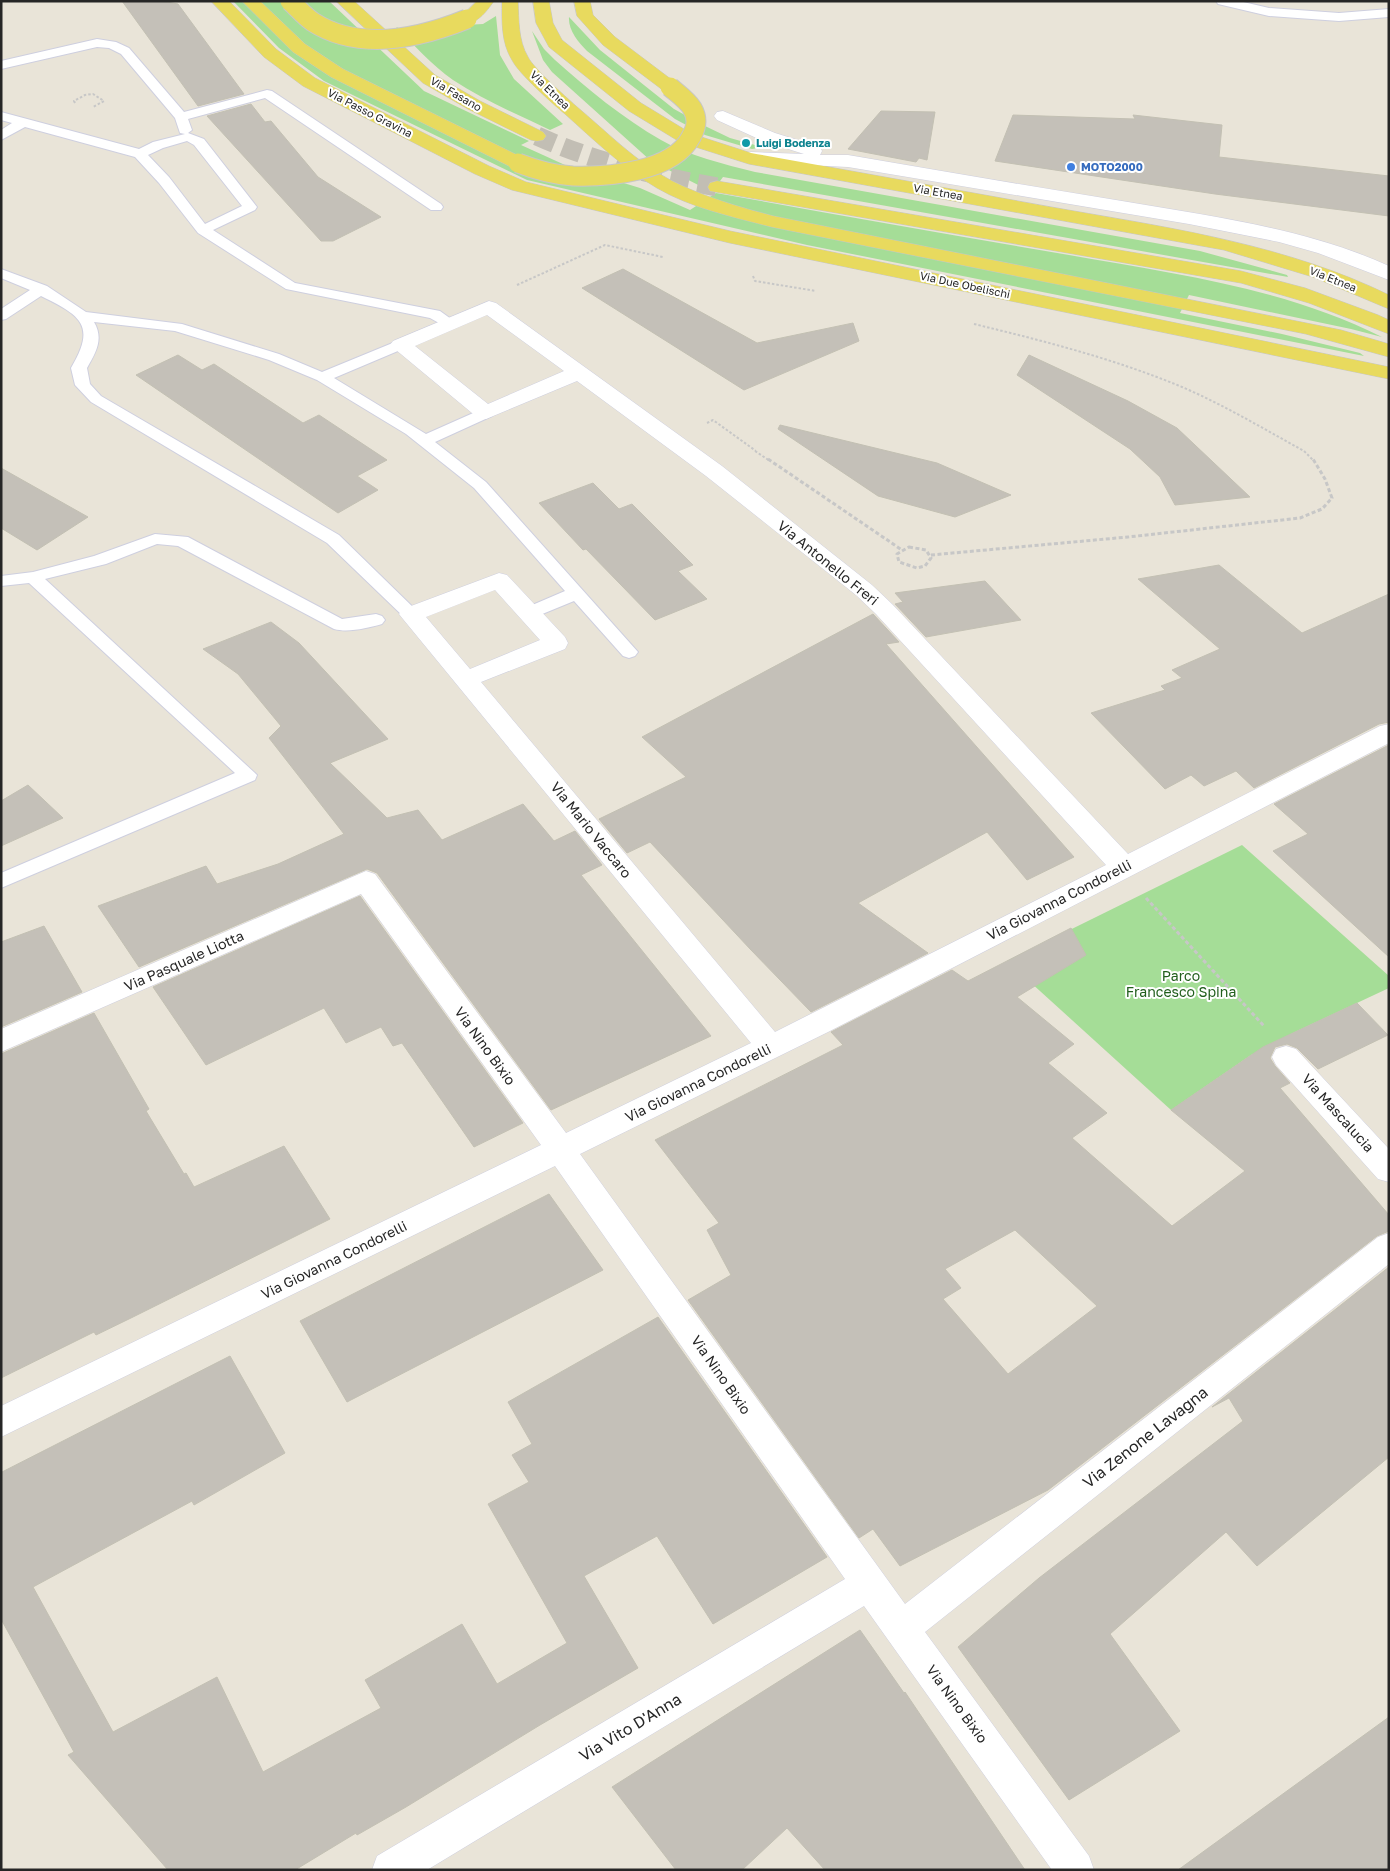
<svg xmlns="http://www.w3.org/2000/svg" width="1390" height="1871" font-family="'Golos Text',sans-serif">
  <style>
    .green { fill: #a5dd97 }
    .building { fill: #c4c0b8; stroke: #c3c0b3; fill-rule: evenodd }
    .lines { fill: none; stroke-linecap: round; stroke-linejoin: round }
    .primary-tunnel { stroke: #c2beb4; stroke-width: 19; stroke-dasharray: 19 9; stroke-linecap: butt }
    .service-casing { stroke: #cecfdf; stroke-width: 2 }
    .minor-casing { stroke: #cecfdf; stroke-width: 1 }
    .primary-casing { stroke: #c7c7c7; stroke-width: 1 }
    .path-far1 { stroke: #c7c7c7; stroke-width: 2; stroke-dasharray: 2.5 2; stroke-linecap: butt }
    .path { stroke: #c7c7c7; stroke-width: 3; stroke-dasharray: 4 2.5; stroke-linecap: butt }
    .service { fill: #fff; fill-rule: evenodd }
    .minor { fill: #fff; fill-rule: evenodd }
    .primary { fill: #e8da5e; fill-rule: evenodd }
    .primary-bridge-casing { stroke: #c7c7c7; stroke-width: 21; stroke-linecap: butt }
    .primary-bridge { stroke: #e8da5e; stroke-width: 19 }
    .culture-dot { fill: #0f9aa8; stroke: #fff; stroke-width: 2 }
    .shop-dot { fill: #3f7fe0; stroke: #fff; stroke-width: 2 }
    .labels { text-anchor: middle; stroke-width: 4; stroke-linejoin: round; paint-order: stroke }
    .far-street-label { font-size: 11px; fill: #262626; stroke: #fff }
    .far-culture-label { font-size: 11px; font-weight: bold; fill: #0d838f; stroke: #fff; text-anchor: start }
    .far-shop-label { font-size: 11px; font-weight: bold; fill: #366cbe; stroke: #fff; text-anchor: start }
    .street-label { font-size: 14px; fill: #262626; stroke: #fff }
    .park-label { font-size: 14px; fill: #215e1c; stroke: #fff }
    .near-street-label { font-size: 16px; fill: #262626; stroke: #fff }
  </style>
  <rect width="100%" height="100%" fill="#e9e4d8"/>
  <!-- green -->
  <path class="green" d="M233 1H329L424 91 529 141 521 145 565 165 640 188 690 210 716 193C833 214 951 235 1069 255 1176 274 1284 288 1382 337L1351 329 1189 295 1180 313 1282 334 1360 353 1364 356 807 245 527 180 324 81 279 48Z
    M496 16 500 55 514 79 563 124 550 130C517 114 483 100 453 80 432 65 414 45 396 27L414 34 465 25 483 24Z
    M569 17 600 50 674 109 705 126 730 138 755 145 758 148 752 149 705 135 675 119 587 51C578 42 568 30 569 17Z
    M532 31 544 49 555 60C586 88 624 119 661 140 689 156 724 164 755 172L1200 251 1287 275 1288 277 723 177 712 192 651 161 552 72 543 60Z
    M1242 845 1389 976V988L1297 1031 1251 1055 1171 1110 1007 961Z"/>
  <!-- building -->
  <path class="building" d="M122 1H161L178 4 244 94 198 106Z
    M251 104 265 122 271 121 318 177 381 217 333 241H321L207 116Z
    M881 111 935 112 927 160 919 158 916 162 848 149Z
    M1013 115 1135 119 1133 115 1222 125 1219 157 1389 176V216L1215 194 995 161Z
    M623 269 757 343 853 323 859 341 744 390 582 288Z
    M178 355 202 370 214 364 303 423 319 415 387 460 357 476 378 490 338 513 136 375Z
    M1029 355 1128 401 1177 428 1250 497 1175 505 1160 477 1130 449 1017 375Z
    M780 425 937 463 1011 495 955 517 878 496 778 429Z
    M1 468 88 517 37 550 1 528Z
    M593 483 619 509 632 504 693 565 678 571 707 599 655 620 586 549 583 550 539 503Z
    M1219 565 1302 633 1389 594V722L1379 724 1254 788 1236 771 1204 786 1191 775 1165 789 1091 713 1165 690 1161 686 1182 678 1172 670 1220 649 1138 579Z
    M985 581 1021 620 926 637 895 604 903 602 895 593Z
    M873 614 899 642 886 644 1074 857 1027 880 987 832 858 903 928 953 811 1012 751 950 650 842 627 853 599 819 686 777 642 737Z
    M271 622 299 643 388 739 330 763 387 818 418 810 442 840 523 804 554 841 575 831 602 865 581 875 711 1036 551 1110 377 873 367 869 139 967 98 906 206 866 217 884 278 864 344 834 269 738 281 726 238 674 203 649Z
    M1389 745V957L1273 851 1308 834 1274 804Z
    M28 785 63 818 1 846V801Z
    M360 896 523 1123 474 1147 402 1043 393 1046 381 1027 346 1043 324 1008 206 1065 153 987Z
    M44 926 82 992 1 1027V942Z
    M1071 928 1086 955 1017 997 1074 1044 1048 1063 1107 1113 1072 1138 1172 1226 1245 1171 1171 1110 1263 1047 1357 1003 1388 1035 1318 1069 1297 1048 1287 1044 1275 1047 1270 1058 1275 1066 1290 1083 1280 1088 1389 1215V1231L1377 1236 1048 1490 900 1566 873 1529 859 1538 688 1300 731 1275 707 1230 719 1223 655 1140 843 1045 831 1032 952 970 968 981ZM1015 1230 1097 1306 1008 1374 943 1299 961 1288 945 1269Z
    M94 1013 149 1109 146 1111 184 1174 186 1173 194 1187 284 1146 330 1219 133 1317 96 1335 94 1332 1 1378V1054Z
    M549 1194 603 1270 347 1402 300 1321Z
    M1389 1267V1457L1257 1566 1226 1532 1110 1634 1180 1731 1069 1800 958 1647 1039 1578 1243 1421 1229 1398 1212 1407Z
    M658 1317 827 1557 713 1624 657 1536 584 1576 638 1668 540 1725 406 1807 357 1835 356 1833 295 1870H168L68 1755 74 1752 1 1619 2 1472 230 1356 285 1453 194 1505 192 1501 33 1587 113 1732 217 1677 263 1772 381 1708 365 1680 462 1624 497 1684 567 1643 488 1504 529 1482 512 1455 532 1444 508 1402Z
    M860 1630 904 1693 905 1692 1025 1870H825L787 1828 742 1870H676L612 1787Z
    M1389 1717V1870H1178Z"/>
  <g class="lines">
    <!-- primary-tunnel -->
    <path class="primary-tunnel" d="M537 136C595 162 655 176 717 187"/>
    <defs>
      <path id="service" d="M1216 1H1239L1269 8 1339 13 1389 9V17L1339 21 1269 16 1218 4Z
        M97 39 116 42 129 48 184 112 267 90 272 91 441 204 443 207 441 210H431L265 98 188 119 192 130 188 133 204 139 257 207 255 210 213 230 295 283 440 311 458 324 456 327H446L430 318 286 289 198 233 159 183 135 157 25 127 1 140V130L12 123 1 120V112L139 149 153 142 185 134 180 133 175 118 121 54 109 48 97 47 1 69V61ZM187 141 194 145 242 206 205 224 169 177 148 155 163 148Z
        M1 269 47 286 86 312 182 324 279 354 322 372 395 342H405L408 345 405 348 334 378 426 434 480 410H492L494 413 492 416 435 442 486 482 638 652 635 656 629 658 623 656 574 601 535 617 529 619 523 617 520 613 523 609 565 591 474 488 406 434 317 380 269 360 175 331 94 322C104 339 96 352 87 368L90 384 101 396 339 535 420 614 417 618 411 620 405 618 327 543 91 402 75 385 71 368C96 326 82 316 41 296L6 319 1 320V309L30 290 1 278Z
        M155 534 188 537 342 619 376 614 382 616 385 620 382 624C368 628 348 633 334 629L178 546 157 544 106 564 45 579 257 775 255 780 1 888V873L235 773 29 583 1 586V576L33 572 94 556Z"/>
      <path id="minor" d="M723 111 775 133 820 147 822 151 820 155H848C941 171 1035 187 1128 202 1216 217 1308 229 1389 266V280L1318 253 1279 242 1189 224 848 167 744 162 742 158 744 154 751 152 804 154 763 141 717 120 714 116 717 112Z
        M489 301 496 303 722 466 872 585 892 604 1128 854 1380 726 1389 724V743L828 1032 580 1154 905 1604 1378 1237 1389 1233V1264L925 1632 1089 1856 1094 1870H1052L864 1606 427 1870H372L377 1856 845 1579 555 1166 1 1437V1406L541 1145 361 894 1 1052V1029L366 871 375 874 566 1133 751 1043 403 619 399 614 403 609 499 573 507 575 565 637 568 643 565 649 481 682 775 1032 1106 865 876 614 856 595 706 476 577 381 486 419 478 418 390 345 393 341ZM487 315 564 371 488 404 415 346ZM495 590 540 640 470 669 426 617Z
        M1286 1046 1296 1049 1389 1149V1182L1378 1179 1276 1065 1272 1057 1276 1049Z"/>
      <path id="primary" d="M211 1H229L276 49 315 78 489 166 526 182 730 231 1389 367V379L730 243 512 190 475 174 303 86 264 57Z
        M242 1H260L305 44 343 69 525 159 527 163 525 167 518 169 511 167 331 77 293 52Z
        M336 1H354L435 75 480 101 543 132 546 136 543 140 537 141 531 140 468 109 423 83Z
        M477 1H494C486 12 476 26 461 23L459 19Z
        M502 1H518C519 20 518 40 528 57 534 69 565 96 576 106 607 132 636 162 672 181 704 197 739 207 773 216L1341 330 1389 344V357L1306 334 772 227C734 217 691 208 657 188 623 168 594 140 565 114 552 103 519 74 512 60 501 42 502 22 502 1Z
        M533 1H549L553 23 562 40 641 103 692 134 751 153C857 172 962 191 1068 210 1178 229 1288 246 1389 295V309L1313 277 1224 250 749 164 680 142 629 111 549 47 536 23Z
        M574 1H590L593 15 615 37 676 83 679 87 676 91 670 92 664 91 603 45 577 16Z
        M717 181 1241 271 1305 288 1378 315 1389 320V334L1309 303 1241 283 710 191 708 187 710 183Z"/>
    </defs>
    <!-- service casing -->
    <use href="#service" class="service-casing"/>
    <!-- minor casing -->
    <use href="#minor" class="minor-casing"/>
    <!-- primary casing -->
    <use href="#primary" class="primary-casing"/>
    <!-- path-far1 -->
    <path class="path-far1" d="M75 103 74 101 85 95 93 94 104 101 93 107
      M753 276 755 281 816 291
      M517 285 605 245 663 257
      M974 324C1044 341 1115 359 1182 387 1224 405 1264 429 1304 451L1314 461
      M707 423 713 420 756 451
      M755 451 770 461"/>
    <!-- path -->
    <path class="path" d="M768 459 902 550
      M909 547 926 550 931 558 925 566 917 568 899 562 897 554Z
      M931 555 1128 537 1300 518 1322 509 1332 498 1325 479 1313 459
      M1146 898 1264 1026"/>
    <!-- service -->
    <use href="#service" class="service"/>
    <!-- minor -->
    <use href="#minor" class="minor"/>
    <!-- primary -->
    <use href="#primary" class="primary"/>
    <defs>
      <path id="primary-bridge" d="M290 1C298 8 304 16 313 22 360 52 420 38 467 19
        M518 163C536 170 554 175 573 176 608 177 673 172 691 137 697 127 698 118 692 108 686 99 678 94 670 87"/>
    </defs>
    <!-- primary-bridge casing -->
    <use href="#primary-bridge" class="primary-bridge-casing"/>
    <!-- primary-bridge -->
    <use href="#primary-bridge" class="primary-bridge"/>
  </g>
  <!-- markers -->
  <circle class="culture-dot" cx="746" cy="143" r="5"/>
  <circle class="shop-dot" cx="1071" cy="167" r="5"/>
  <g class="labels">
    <!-- far-street labels -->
    <g class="far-street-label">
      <text transform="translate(550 90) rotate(44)" y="4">Via Etnea</text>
      <text transform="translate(456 94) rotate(30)" y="4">Via Fasano</text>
      <text transform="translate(370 113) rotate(27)" y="4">Via Passo Gravina</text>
      <text transform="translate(938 192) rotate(10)" y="4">Via Etnea</text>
      <text transform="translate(1333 279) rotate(22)" y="4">Via Etnea</text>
      <text transform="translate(965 285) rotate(12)" y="4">Via Due Obelischi</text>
    </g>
    <!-- far-culture labels -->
    <g class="far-culture-label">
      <text x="756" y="147">Luigi Bodenza</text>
    </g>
    <!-- far-shop labels -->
    <g class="far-shop-label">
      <text x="1081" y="171">MOTO2000</text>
    </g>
    <!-- street labels -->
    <g class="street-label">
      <text transform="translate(828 563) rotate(39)" y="5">Via Antonello Freri</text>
      <text transform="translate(591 830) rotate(51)" y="5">Via Mario Vaccaro</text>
      <text transform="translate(1059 900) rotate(-27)" y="5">Via Giovanna Condorelli</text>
      <text transform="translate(184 961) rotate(-24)" y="5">Via Pasquale Liotta</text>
      <text transform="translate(485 1046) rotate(54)" y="5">Via Nino Bixio</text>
      <text transform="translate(698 1083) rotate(-26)" y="5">Via Giovanna Condorelli</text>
      <text transform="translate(1338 1113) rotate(48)" y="5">Via Mascalucia</text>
      <text transform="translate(334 1260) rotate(-26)" y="5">Via Giovanna Condorelli</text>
      <text transform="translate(721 1375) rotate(55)" y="5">Via Nino Bixio</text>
      <text transform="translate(957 1704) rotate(54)" y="5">Via Nino Bixio</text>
    </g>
    <!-- park labels -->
    <g class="park-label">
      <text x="1181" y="981">Parco<tspan x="1181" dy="16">Francesco Spina</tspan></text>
    </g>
    <!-- near-street labels -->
    <g class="near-street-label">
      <text transform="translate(1145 1437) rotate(-38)" y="6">Via Zenone Lavagna</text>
      <text transform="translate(630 1727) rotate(-31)" y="6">Via Vito D'Anna</text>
    </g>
  </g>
  <!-- border -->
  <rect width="1390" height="1871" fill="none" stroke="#262626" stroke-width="5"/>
</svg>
